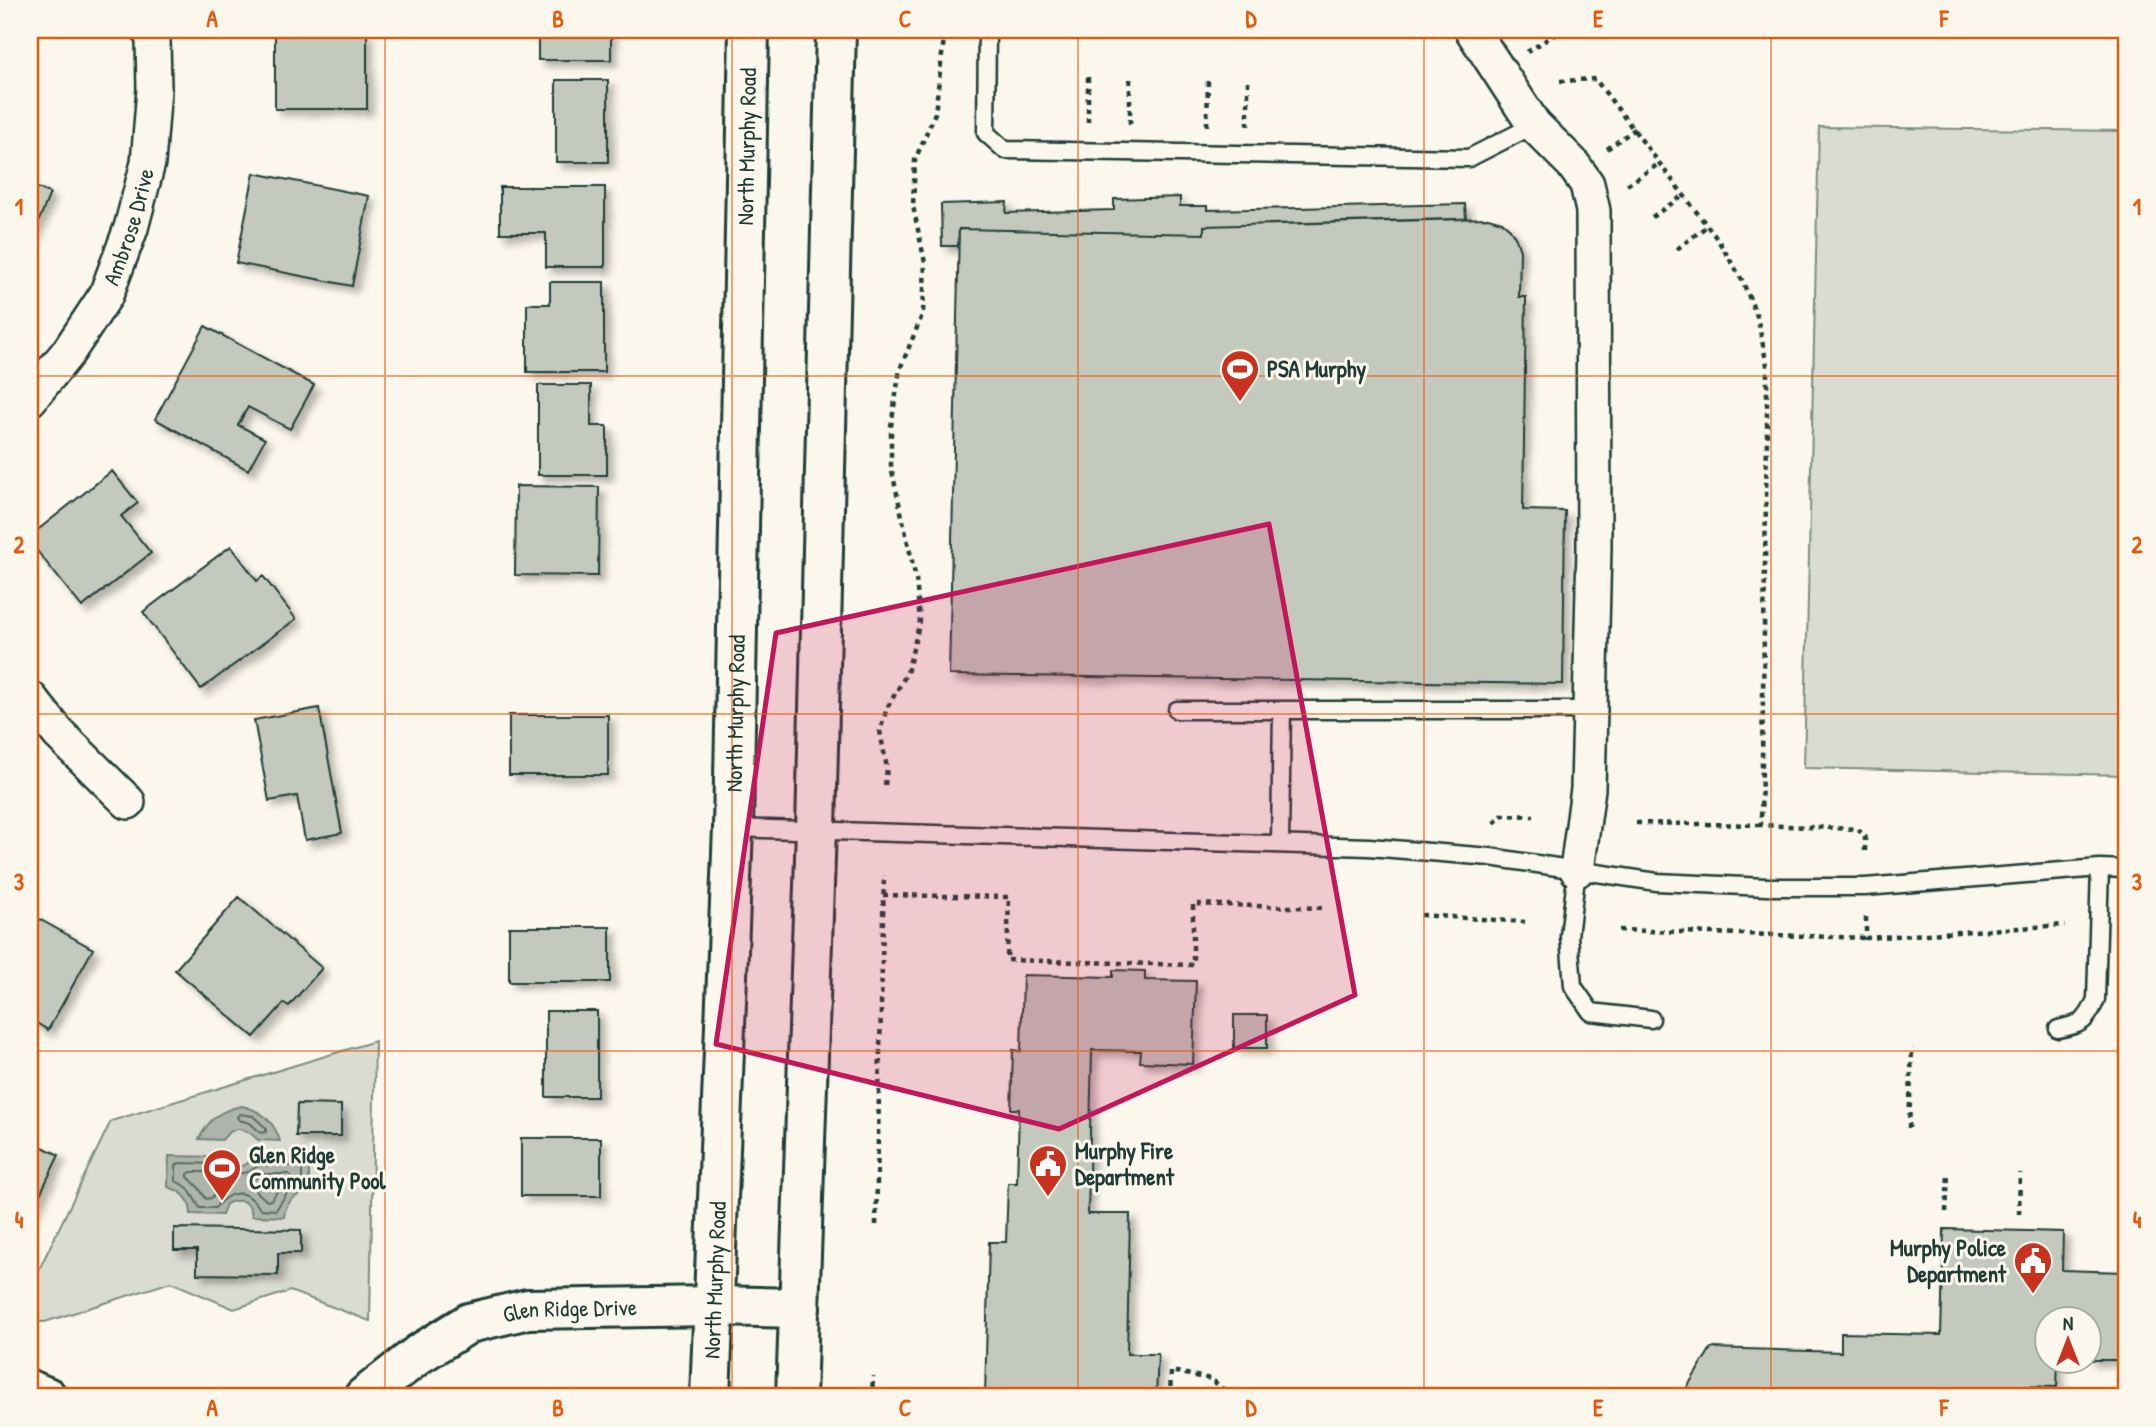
<svg xmlns="http://www.w3.org/2000/svg" width="2156" height="1427" font-family="'Patrick Hand',sans-serif">
  <style>
    .green { fill: #dbdcd1; stroke: #7d8c82; stroke-width: 2 }
    .water { fill: #adb4aa; stroke: #74847b; stroke-width: 2 }
    .lines { fill: none; stroke-linecap: round; stroke-linejoin: round }
    .shore { stroke: #586d63; stroke-width: 2 }
    .building { fill: #c4c9be; stroke: #1f3d34; stroke-width: 2; filter: url(#shadow) }
    .service-casing { stroke: #1f3d34; stroke-width: 21 }
    .minor-casing { stroke: #1f3d34; stroke-width: 38 }
    .tertiary-casing { stroke: #1f3d34; stroke-width: 44 }
    .secondary-casing { stroke: #1f3d34; stroke-width: 44 }
    .path { stroke: #1f3d34; stroke-width: 4.5; stroke-dasharray: 5 5; stroke-linecap: butt }
    .service { stroke: #fbf7ec; stroke-width: 16 }
    .minor { stroke: #fbf7ec; stroke-width: 33 }
    .tertiary { stroke: #fbf7ec; stroke-width: 38 }
    .secondary { stroke: #fbf7ec; stroke-width: 38 }
    .marked { fill: #c2185b; fill-opacity: 0.2; stroke: #c2185b; stroke-width: 5; stroke-linejoin: round }
    .grid { fill: none; stroke: #e8590c; stroke-width: 2; stroke-opacity: 0.55 }
    .labels { text-anchor: middle; stroke-width: 6; stroke-linejoin: round; paint-order: stroke }
    .street-label { font-size: 23px; fill: #1f3d34; stroke: #fbf7ec }
    .poi-label { font-size: 23px; font-weight: bold; fill: #1f3d34; stroke: #fbf7ec; text-anchor: start }
    .neatline { fill: none; stroke: #e8590c; stroke-width: 2.5 }
    .grid-label { font-size: 23px; text-anchor: middle; font-weight: bold; fill: #e8590c }
  </style>
  <defs>
    <filter id="shadow"><feDropShadow dx="6" dy="6" stdDeviation="3.5" flood-color="#0004"/></filter>
  </defs>
  <rect width="100%" height="100%" fill="#fbf7ec"/>
  <filter id="ink" filterUnits="userSpaceOnUse"><feTurbulence type="fractalNoise" baseFrequency=".0143" numOctaves="2"/><feDisplacementMap in="SourceGraphic" scale="14" xChannelSelector="R" yChannelSelector="G"/><feConvolveMatrix kernelMatrix="1 2 1 2 8 2 1 2 1" color-interpolation-filters="sRGB"/></filter>
  <g filter="url(#ink)">
    <!-- green -->
    <path class="green" d="M1819 127 2126 131V775L1804 768Z
      M375 1041 370 1321 290 1291 234 1309 171 1282 45 1322 30 1321V1288L111 1121Z"/>
    <!-- water -->
    <path class="water" d="M242 1106C262 1111 274 1121 280 1141L258 1140C245 1127 234 1124 222 1140L199 1139C209 1119 220 1110 242 1106Z
      M169 1156 224 1157 230 1164 237 1167 245 1165 255 1158 309 1159V1192C294 1195 286 1201 284 1217L252 1216C251 1200 239 1198 226 1204L222 1215 191 1214C190 1198 183 1192 168 1187Z"/>
    <g class="lines">
      <!-- shore -->
      <path class="shore" d="M240 1114 253 1116 266 1128V1132L261 1133 250 1123 239 1120 237 1117Z
        M179 1163 219 1164 227 1170 237 1174 248 1172 260 1165 299 1166 302 1169V1184L287 1193 276 1210 260 1209C247 1188 230 1189 215 1208H200L188 1188 176 1181V1166Z
        M191 1172H215L228 1181 229 1184 217 1192 211 1198 206 1199 199 1188 188 1177V1174Z
        M263 1174H289L292 1178 280 1188 271 1200 267 1201 248 1184 249 1181Z"/>
    </g>
    <!-- building -->
    <path class="building" d="M538 30H611V60H538Z
      M275 32H367V109H275Z
      M556 80H608V162H556Z
      M254 173 369 196 352 286 236 263Z
      M30 185 50 193 30 243Z
      M500 187H605V267H546V233H500Z
      M1180 197V206H1207V210L1465 204 1466 219 1204 226V234L959 229 958 246H942L941 204 1007 202 1006 213 1114 210V199Z
      M1488 218 1502 222 1510 229 1516 239 1520 251 1519 297H1526L1523 510 1565 511 1563 684 949 675 959 229 1204 234V226Z
      M550 282H604V372H527V304H550Z
      M205 326 314 385 290 429 248 407 238 425 265 439 248 470 155 419Z
      M538 385H591V426H607V475H538Z
      M112 471 138 503 121 516 151 553 82 607 30 542V536Z
      M516 486 599 487 598 576 515 575Z
      M231 546 257 581 263 576 296 619 201 689 143 612Z
      M319 708 342 833 305 840 297 796 269 801 254 720Z
      M509 715H608V775H509Z
      M239 897 322 968 289 1006 284 1003 254 1037 175 970Z
      M30 914 93 949 48 1030 30 1019Z
      M509 927H610V982H509Z
      M1113 970 1145 971V980L1196 981 1193 1064 1140 1062 1141 1051 1092 1050 1088 1214H1130L1127 1354H1158L1156 1397H985L989 1242H1006L1008 1183H1017L1019 1109H1011L1013 1050 1021 1051 1023 975 1113 977Z
      M546 1011H597V1097H546Z
      M1234 1015H1267V1048H1234Z
      M297 1104 341 1105V1136H296Z
      M521 1138H601V1196H521Z
      M30 1141 59 1155 30 1215Z
      M174 1228 301 1230V1253H278V1275L197 1274V1250H174Z
      M1944 1229 2063 1232 2062 1270 2125 1272 2122 1360H2090V1318H2048V1360H2058L2057 1387 2015 1386V1397H1681L1711 1348 1841 1352V1333L1941 1335Z"/>
    <g class="lines">
      <defs>
        <path id="service" d="M987 30 986 133 1005 150 1469 158 1534 125
          M1177 710H1589
          M733 828 1369 847 1490 857 1657 882 1766 887H1865L2100 868 2126 869
          M1280 843 1282 710
          M1577 870 1569 936 1573 986 1591 1012 1651 1019
          M2058 1029C2082 1024 2087 1022 2096 999L2100 868"/>
        <g id="minor">
          <path d="M1472 30 1534 125 1572 163 1587 184 1593 211 1594 548 1588 789 1577 870"/>
          <path id="s1" d="M30 399 69 351 106 295 131 228 148 163 154 89 153 39 149 30"/>
          <path d="M30 698 59 734 128 802"/>
        </g>
        <g id="tertiary">
          <path d="M30 1390 47 1397"/>
          <path id="s2" d="M364 1397 419 1354 469 1323 528 1309 713 1306 800 1308"/>
        </g>
        <g id="secondary">
          <path id="s3" d="M710 1397 733 828 749 30"/>
          <path d="M796 1397 816 829 836 30"/>
        </g>
      </defs>
      <!-- service casing -->
      <use href="#service" class="service-casing"/>
      <!-- minor casing -->
      <use href="#minor" class="minor-casing"/>
      <!-- tertiary casing -->
      <use href="#tertiary" class="tertiary-casing"/>
      <!-- secondary casing -->
      <use href="#secondary" class="secondary-casing"/>
      <!-- path -->
      <path class="path" d="M1527 52 1562 30
        M1088 77V124
        M1248 81V126
        M1560 81 1595 79 1718 240 1742 280 1757 316 1767 365V435L1761 825 1857 829 1865 836V855
        M1130 124V77
        M1207 126 1208 80
        M1607 149 1635 129
        M1627 185 1660 163
        M1652 217 1684 195
        M1677 249 1707 226
        M885 785 887 768 880 731 887 708 907 673 920 621 916 579 891 467V426L900 369 923 313 925 263 913 206 915 160 935 113 945 30
        M1494 823 1503 815 1534 816
        M1636 823 1761 825
        M883 895 1009 897 1007 960 1193 965V904L1322 908
        M1421 915 1525 922
        M1866 917V938L2065 925
        M1619 930 1866 938
        M1909 1128 1912 1048
        M1946 1212 1948 1174
        M2019 1214 2020 1173
        M876 1225 884 875
        M872 1397 873 1376
        M1170 1397 1171 1371 1211 1379 1232 1397"/>
      <!-- service -->
      <use href="#service" class="service"/>
      <!-- minor -->
      <use href="#minor" class="minor"/>
      <!-- tertiary -->
      <use href="#tertiary" class="tertiary"/>
      <!-- secondary -->
      <use href="#secondary" class="secondary"/>
    </g>
  </g>
  <!-- marked area -->
  <path class="marked" d="M1269 524 1355 995 1059 1129 716 1044 776 633Z"/>
  <!-- grid -->
  <path class="grid" d="M385 30V1397M732 30V1397M1078 30V1397M1424 30V1397M1771 30V1397M30 376H2126M30 714H2126M30 1051H2126"/>
  <!-- icons -->
  <defs>
    <symbol id="stadium-pin" viewBox="-11 -11 22 30"><path d="M0 17L-7.5 6A9.5 9.5 0 1 1 7.5 6Z" fill="#c8321e" stroke="#fbf7ec"/><path d="M0-5a6.5 5 0 1 0 0 10a6.5 5 0 1 0 0-10ZM-3.5-1.8h7v3.6h-7Z" fill="#fff"/></symbol>
    <symbol id="civic-pin" viewBox="-11 -11 22 30"><path d="M0 17L-7.5 6A9.5 9.5 0 1 1 7.5 6Z" fill="#c8321e" stroke="#fbf7ec"/><path d="M-.6-6.5H3V-4.5H.6V-3L4-1V1h2V6H-6V1h2V-1L-.6-3ZM-1.2 2.5V6h2.4V2.5Z" fill="#fff"/></symbol>
  </defs>
  <g fill-rule="evenodd">
    <use href="#stadium-pin" x="1218" y="347" width="44" height="60"/>
    <use href="#civic-pin" x="1026" y="1142" width="44" height="60"/>
    <use href="#stadium-pin" x="200" y="1146" width="44" height="60"/>
    <use href="#civic-pin" x="2011" y="1239" width="44" height="60"/>
  </g>
  <g class="labels">
    <!-- street labels -->
    <g class="street-label">
      <text dy="8" stroke="none"><textPath href="#s3" startOffset="1251">North Murphy Road</textPath></text>
      <text dy="8" stroke="none"><textPath href="#s1" startOffset="201">Ambrose Drive</textPath></text>
      <text dy="8" stroke="none"><textPath href="#s3" startOffset="684">North Murphy Road</textPath></text>
      <text dy="8" stroke="none"><textPath href="#s3" startOffset="117">North Murphy Road</textPath></text>
      <text dy="8" stroke="none"><textPath href="#s2" startOffset="231">Glen Ridge Drive</textPath></text>
    </g>
    <!-- poi labels -->
    <g class="poi-label">
      <text x="1267" y="377">PSA Murphy</text>
      <text x="1075" y="1159">Murphy Fire<tspan x="1075" dy="26">Department</tspan></text>
      <text x="249" y="1163">Glen Ridge<tspan x="249" dy="26">Community Pool</tspan></text>
      <text x="2006" y="1256" text-anchor="end">Murphy Police<tspan x="2006" dy="26">Department</tspan></text>
    </g>
  </g>
  <!-- margin -->
  <rect width="2156" height="1427" fill="none" stroke="#fbf7ec" stroke-width="77"/>
  <!-- north arrow -->
  <g transform="translate(2068 1340)"><circle r="33" fill="#fbf7ec" stroke="#a3ada2" stroke-width="2"/>
  <path d="M0-5L12 26L0 18L-12 26Z" fill="#c8321e"/>
  <text y="-10" font-size="19" font-weight="bold" text-anchor="middle" fill="#1f3d34">N</text>
  </g>
  <rect x="38" y="38" width="2080" height="1350" class="neatline"/>
  <g class="grid-label">
    <text x="212" y="27">A</text>
    <text x="558" y="27">B</text>
    <text x="905" y="27">C</text>
    <text x="1251" y="27">D</text>
    <text x="1598" y="27">E</text>
    <text x="1944" y="27">F</text>
    <text x="19" y="215">1</text>
    <text x="2137" y="215">1</text>
    <text x="19" y="553">2</text>
    <text x="2137" y="553">2</text>
    <text x="19" y="890">3</text>
    <text x="2137" y="890">3</text>
    <text x="19" y="1228">4</text>
    <text x="2137" y="1228">4</text>
    <text x="212" y="1416">A</text>
    <text x="558" y="1416">B</text>
    <text x="905" y="1416">C</text>
    <text x="1251" y="1416">D</text>
    <text x="1598" y="1416">E</text>
    <text x="1944" y="1416">F</text>
  </g>
</svg>
